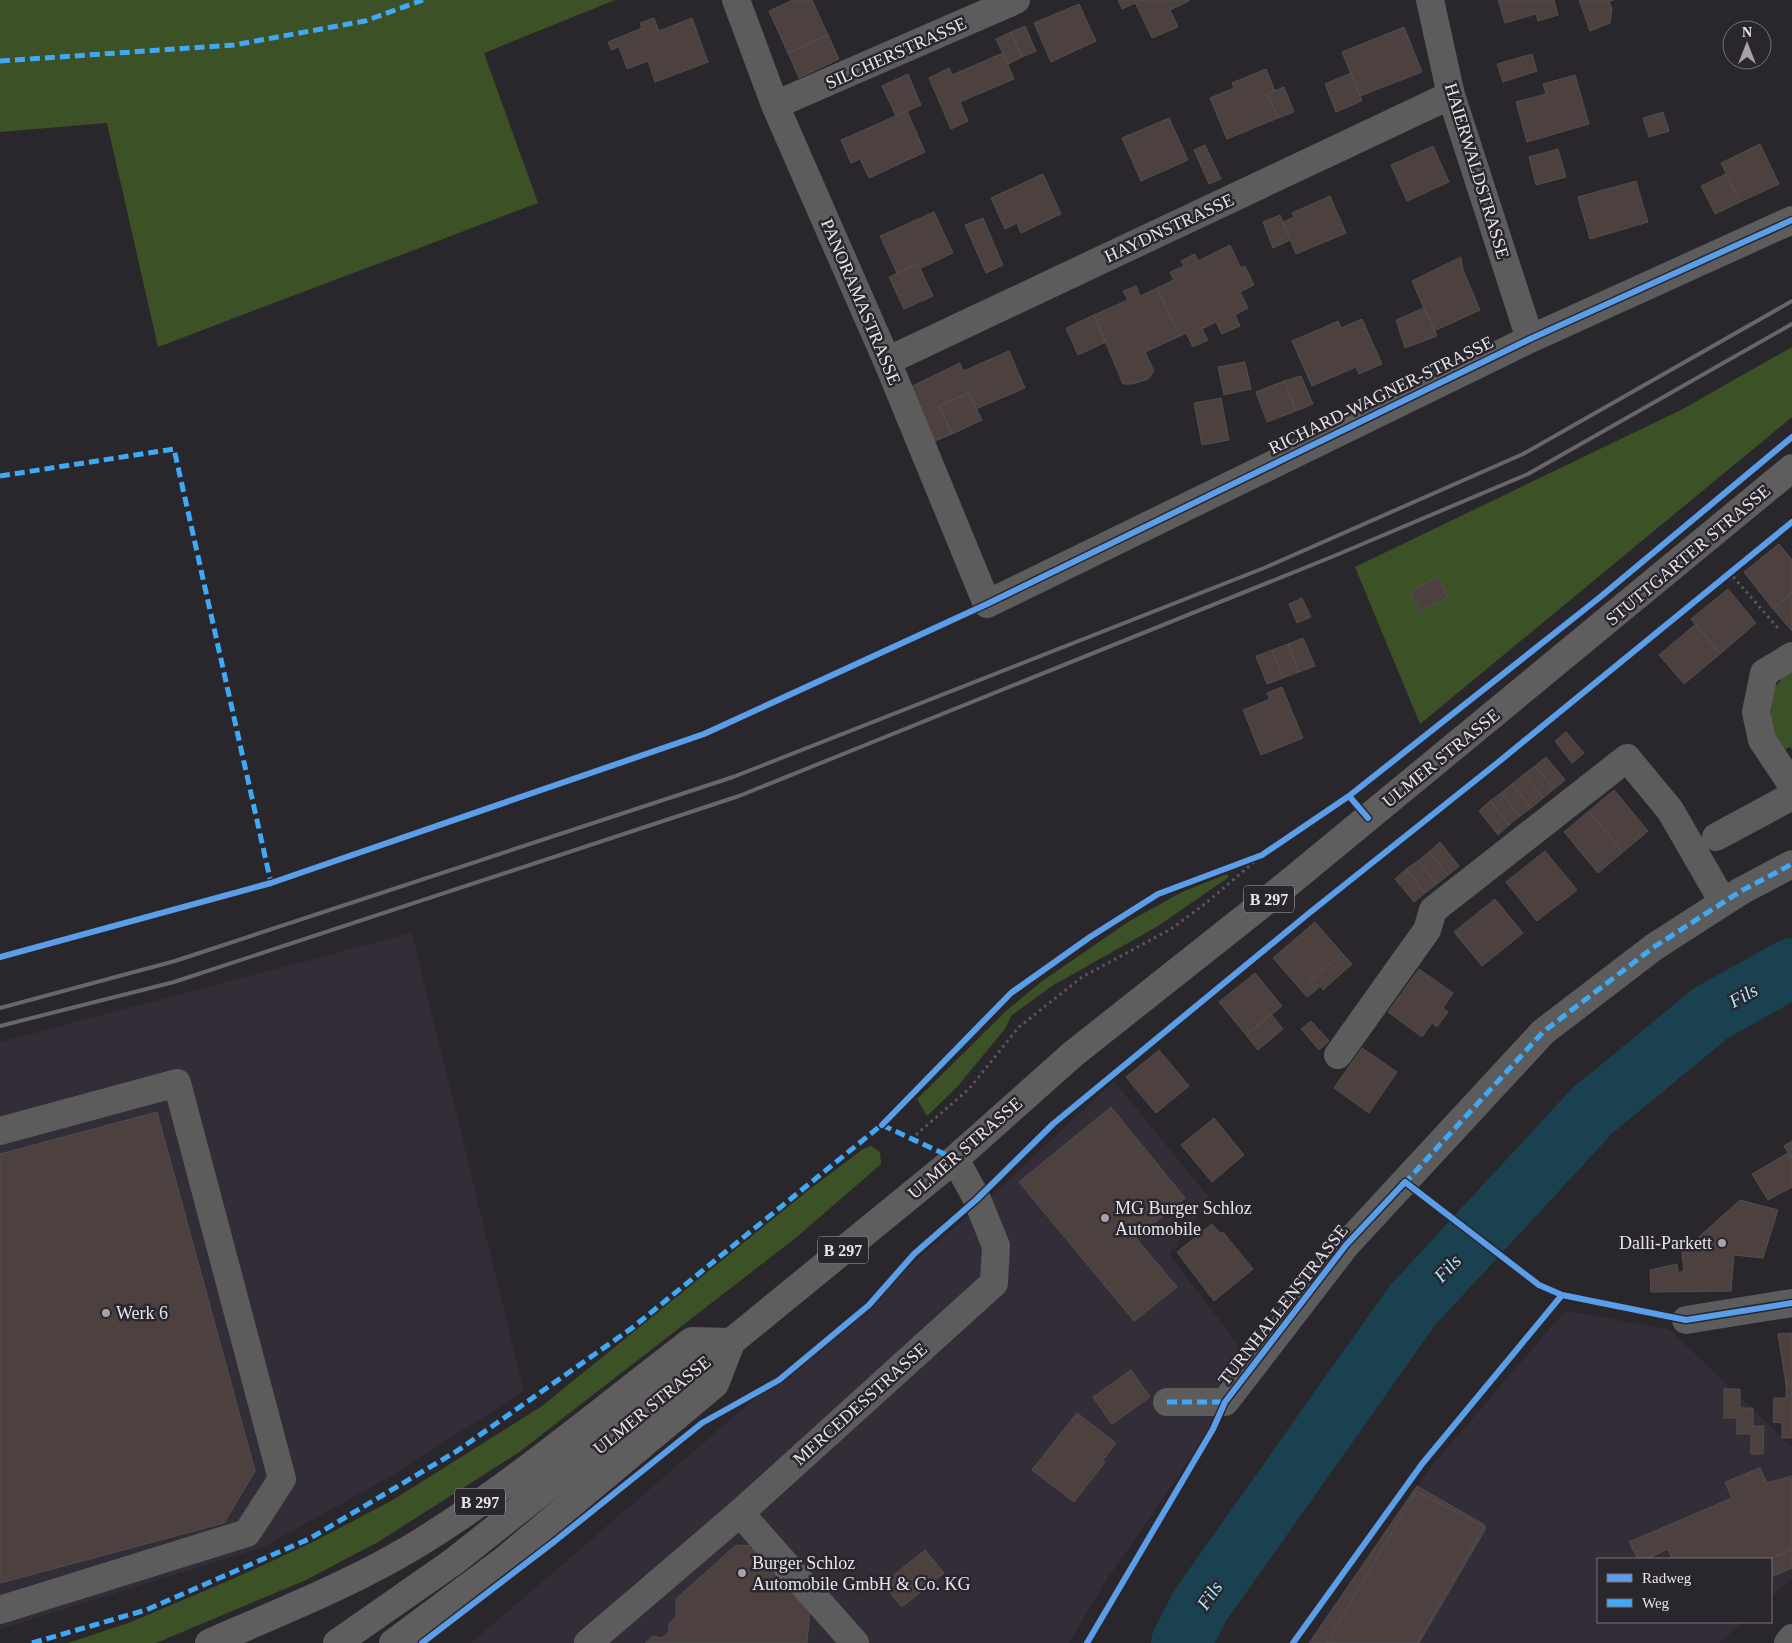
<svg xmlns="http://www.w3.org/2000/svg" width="1792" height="1643" font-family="'Times New Roman',serif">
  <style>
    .built { fill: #332d38 }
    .green { fill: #3d5126 }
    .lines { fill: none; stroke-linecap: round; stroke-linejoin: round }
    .river { stroke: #19414f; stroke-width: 60 }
    .building { fill: #4d4140; stroke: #514e50 }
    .path { stroke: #5a585a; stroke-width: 3; stroke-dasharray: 2.5 4; stroke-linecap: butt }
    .minor { stroke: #5d5c5d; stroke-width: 28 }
    .major { stroke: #605d5e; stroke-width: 28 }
    .rail { stroke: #676668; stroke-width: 4 }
    .quiet { stroke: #3fa9f5; stroke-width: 5; stroke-dasharray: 10 5; stroke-linecap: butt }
    .cycleway-casing { stroke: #2a262d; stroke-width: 9 }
    .cycleway { stroke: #5a9eea; stroke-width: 6 }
    .poi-dot { fill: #a6a2a8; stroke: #2a262d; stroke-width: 2 }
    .labels { text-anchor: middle; stroke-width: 5; stroke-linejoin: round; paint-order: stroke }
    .shield { fill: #2a262d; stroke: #afacb1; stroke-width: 1 }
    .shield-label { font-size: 16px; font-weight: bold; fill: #e8e5ea }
    .street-label { font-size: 18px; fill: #e8e5ea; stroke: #2a262d }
    .poi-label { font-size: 18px; fill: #e8e5ea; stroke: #2a262d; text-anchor: start }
    .water-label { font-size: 19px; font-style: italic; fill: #a7e8fe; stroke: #2a262d }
  </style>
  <rect width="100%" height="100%" fill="#2a272c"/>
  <!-- built -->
  <path class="built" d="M412 933 524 1391 389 1477 263 1547 0 1629V1042Z
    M1114 1081 1211 1200 1169 1254 1254 1366 1103 1585 1069 1643H471L1001 1187Z
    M1565 1311 1669 1329 1792 1447V1578L1771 1597V1559H1598V1622H1743L1719 1643H1309L1430 1468Z"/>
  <!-- green -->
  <path class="green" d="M0 0H615L484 53 538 203 158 347 107 123 0 132Z
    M1792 347V417L1420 724 1355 567 1681 410Z
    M1792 668V750L1790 747 1780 752 1769 725 1774 688Z
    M1227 874 1229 877 1158 926 1052 986 1011 1016 1005 1029 957 1087 927 1116 917 1099 1006 1011 1041 982 1128 922 1182 892Z
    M871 1146 880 1152 881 1164 798 1236 518 1453 378 1542 306 1580 156 1643H68L131 1622 235 1578 315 1541 391 1501 542 1406 810 1189 863 1149Z"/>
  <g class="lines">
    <!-- river -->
    <path class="river" d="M1181 1643 1200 1606 1412 1306 1592 1111 1711 1013 1792 968"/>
  </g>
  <!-- building -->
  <path class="building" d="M793 0H812L828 35 788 53 769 11Z
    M1118 0H1134L1136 3 1122 9Z
    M1134 0H1188L1189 1 1170 10 1178 27 1152 38Z
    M1498 0H1554L1558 15 1538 21 1536 14 1505 23Z
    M1579 0H1614L1609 1 1612 9 1610 23 1590 31Z
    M1079 4 1096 41 1051 62 1034 23Z
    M654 18 659 31 692 18 708 62 655 82 648 61 627 69 619 47 611 50 608 42 642 28 640 23Z
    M1025 26 1036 51 1022 57 1011 32Z
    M1404 27 1422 72 1360 96 1342 52Z
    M1011 32 1022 57 1008 64 996 39Z
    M828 35 839 59 799 78 788 53Z
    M1003 53 1014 79 960 102 968 121 951 129 929 78 949 68 952 75Z
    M1532 54 1537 71 1503 82 1497 64Z
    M1266 69 1275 91 1267 94 1278 118 1227 139 1210 98 1234 88 1232 83Z
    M1351 73 1362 101 1336 112 1325 84Z
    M908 74 921 105 896 116 882 86Z
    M1575 75 1589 124 1527 142 1516 102 1546 94 1543 84Z
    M1284 87 1294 112 1278 118 1267 94Z
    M907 111 925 152 869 178 860 159 851 163 841 140Z
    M1663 112 1669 131 1649 137 1643 118Z
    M1169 118 1188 160 1141 181 1122 138Z
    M1760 144 1779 184 1740 202 1721 163Z
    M1205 145 1221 179 1209 184 1194 150Z
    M1433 146 1449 182 1407 201 1391 165Z
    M1558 149 1566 177 1536 185 1529 157Z
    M1043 174 1061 214 1021 233 1017 223 1005 229 991 198Z
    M1726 174 1740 202 1715 214 1701 186Z
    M1636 181 1648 222 1590 239 1578 197Z
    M1330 196 1346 233 1296 254 1283 222 1294 217 1292 213Z
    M934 212 953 253 921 268 918 264 897 273 880 236Z
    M1280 215 1290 240 1273 248 1263 222Z
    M983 218 1003 265 986 273 965 225Z
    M1230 245 1241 268 1245 266 1254 285 1240 292 1248 308 1235 315 1240 326 1222 334 1216 322 1202 329 1208 340 1193 347 1186 333 1180 336 1157 288 1174 280 1170 272 1184 266 1181 261 1195 254 1198 261Z
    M1461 257 1463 270 1480 310 1434 331 1412 281Z
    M918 264 933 296 904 309 889 277Z
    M1136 286 1140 296 1157 288 1180 336 1145 352 1154 371 1148 379 1133 384H1123L1094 315 1128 300 1123 291Z
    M1424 308 1437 336 1405 348 1396 320Z
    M1094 315 1106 342 1078 355 1066 328Z
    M1362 319 1382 364 1359 374 1356 367 1312 386 1292 341 1338 321 1341 328Z
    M1009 351 1025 388 976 409 969 393 939 406 952 434 930 443 906 389 960 363 963 371Z
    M1245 362 1251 389 1224 395 1218 367Z
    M1301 376 1313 404 1296 411 1284 381Z
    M1284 381 1296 411 1267 422 1256 392Z
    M969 393 982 420 952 434 939 406Z
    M1221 398 1229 440 1202 445 1194 403Z
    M1779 544 1792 560V593L1773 609 1744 572Z
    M1437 577 1448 597 1420 612 1410 592Z
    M1728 589 1756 623 1720 654 1691 619Z
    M1792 593V631L1773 609Z
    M1302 598 1311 617 1297 623 1289 604Z
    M1696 624 1720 654 1684 684 1659 655Z
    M1303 638 1315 666 1299 672 1288 644Z
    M1288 644 1299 672 1283 678 1272 650Z
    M1272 650 1283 678 1267 684 1256 656Z
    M1282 687 1303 738 1261 755 1243 710 1270 699 1267 693Z
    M1566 732 1584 753 1572 763 1555 741Z
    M1546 757 1565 780 1554 789 1535 766Z
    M1535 766 1554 789 1543 798 1524 774Z
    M1524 774 1543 798 1531 808 1512 784Z
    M1512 784 1531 808 1520 816 1501 793Z
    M1614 790 1648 831 1623 852 1589 811Z
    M1501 793 1520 816 1509 825 1490 801Z
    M1490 801 1509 825 1498 835 1479 811Z
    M1589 811 1623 852 1598 873 1564 832Z
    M1440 842 1459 866 1448 875 1429 852Z
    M1545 851 1577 890 1537 921 1506 882Z
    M1429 852 1448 875 1437 884 1418 861Z
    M1418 861 1437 884 1425 893 1406 869Z
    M1406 869 1425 893 1414 902 1395 879Z
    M1495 899 1523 933 1482 966 1454 932Z
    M1315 922 1342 953 1309 982 1316 990 1307 997 1273 958Z
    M1342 953 1352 964 1323 990 1320 986 1316 990 1309 982Z
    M1419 969 1453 993 1443 1008 1448 1012 1437 1027 1432 1023 1422 1037 1388 1012Z
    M1255 973 1282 1006 1246 1035 1219 1002Z
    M1271 1014 1283 1029 1258 1050 1246 1035Z
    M1311 1021 1329 1041 1319 1050 1301 1029Z
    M1362 1048 1397 1072 1369 1113 1334 1088Z
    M1159 1050 1189 1086 1156 1113 1126 1077Z
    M1111 1107 1185 1198 1136 1238 1177 1287 1134 1321 1019 1182Z
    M157 1112 255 1471 224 1523 0 1583V1154Z
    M1214 1118 1244 1155 1212 1182 1181 1145Z
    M1792 1141V1159L1784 1146Z
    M1788 1153 1792 1159V1187L1768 1200 1752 1174Z
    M1740 1200 1778 1210 1763 1258 1734 1255 1731 1291 1651 1292 1650 1270 1677 1264 1678 1272H1684L1682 1252Z
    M1212 1224 1221 1234 1223 1232 1253 1269 1214 1301 1177 1252Z
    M1792 1333V1384H1786L1778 1334Z
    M1131 1370 1150 1397 1112 1424 1093 1397Z
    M1786 1384H1792V1438H1782V1423L1773 1422 1774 1398H1786Z
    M1724 1389H1740V1408H1753V1426H1764L1763 1454H1751V1434H1737V1418H1724Z
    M1077 1413 1116 1443 1103 1460 1105 1462 1074 1502 1032 1470Z
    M1760 1468 1767 1483 1792 1476V1550L1769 1559H1672L1668 1549 1647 1559H1638L1629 1542 1732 1498 1725 1482Z
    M1417 1486 1485 1525 1417 1643H1309Z
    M1416 1491 1486 1528 1419 1643H1327Z
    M736 1545 756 1546 810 1608 807 1643H645L653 1636 662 1638 669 1632V1623L676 1617V1599Z
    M925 1550 944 1573 902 1607 883 1584Z
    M1792 1550V1568L1771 1577 1769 1559Z"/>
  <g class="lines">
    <!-- path -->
    <path class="path" d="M1729 572 1778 628
      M911 1139 969 1089 1019 1027 1082 977 1171 929 1205 904 1262 855"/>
    <!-- minor -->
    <path class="minor" d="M736 0 775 105 887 361 987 604 1530 339 1792 220
      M1430 0 1451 95 1530 339
      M775 105 1016 0
      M887 361 1451 95
      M1792 656 1764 673 1756 712 1762 740 1792 785
      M1716 837 1792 796
      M1338 1055 1427 930 1433 910 1627 758 1670 810 1723 902
      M0 1131 177 1083 282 1479 247 1533 0 1610
      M1686 1320 1792 1303
      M1167 1402H1225L1346 1245 1543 1032 1654 947 1741 891 1792 864
      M740 1513 855 1643
      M588 1643 740 1513 994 1283 996 1246 977 1199 955 1159
      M1788 1643 1792 1638"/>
    <!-- major -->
    <path class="major" d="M209 1643C282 1611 357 1582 424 1540 518 1481 604 1408 692 1341L731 1342
      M337 1643 453 1562 731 1342 955 1159 1073 1054 1285 886 1792 468
      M393 1643 503 1561 715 1384 731 1343"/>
    <!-- rail -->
    <path class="rail" d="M0 1008 175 961 733 777 1264 568 1523 454 1792 301
      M0 1026 174 982 739 796 1334 556 1528 474 1792 324"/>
    <!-- quiet -->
    <path class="quiet" d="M0 61 234 45 365 21 423 0
      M0 476 174 449 271 883
      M882 1125 955 1159
      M1404 1184 1543 1032 1654 947 1741 891 1792 864
      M1167 1402H1225
      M32 1643 146 1610 309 1539 457 1451 632 1328 884 1123"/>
    <defs>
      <path id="cycleway" d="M1349 796 1599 598 1792 437
        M0 957 271 883 704 734 987 604 1530 339 1792 220
        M882 1125 1011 993 1090 937 1158 894 1262 855 1349 796 1368 818
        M422 1643 555 1541 702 1423 779 1380 869 1305 914 1254 977 1199 1053 1124 1308 914 1496 764 1792 522
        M1087 1643 1213 1429 1225 1402 1346 1245 1405 1182 1539 1285 1562 1295 1686 1320 1792 1303
        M1293 1643 1422 1464 1562 1295"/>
    </defs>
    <!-- cycleway casing -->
    <use href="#cycleway" class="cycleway-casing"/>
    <!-- cycleway -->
    <use href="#cycleway" class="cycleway"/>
  </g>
  <!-- markers -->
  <g class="poi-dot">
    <circle cx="1105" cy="1218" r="5"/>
    <circle cx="1722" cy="1243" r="5"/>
    <circle cx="106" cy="1313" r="5"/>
    <circle cx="742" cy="1573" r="5"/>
  </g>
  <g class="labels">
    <!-- shield labels -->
    <g class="shield">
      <rect x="1244" y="885.5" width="50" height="27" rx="4"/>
      <rect x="818" y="1236.5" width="50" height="27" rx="4"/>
      <rect x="455" y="1488.5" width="50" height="27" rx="4"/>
    </g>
    <g class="shield-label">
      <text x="1269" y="905">B 297</text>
      <text x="843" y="1256">B 297</text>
      <text x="480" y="1508">B 297</text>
    </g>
    <!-- street labels -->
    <g class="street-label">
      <text transform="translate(896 53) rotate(-24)" y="6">SILCHERSTRASSE</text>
      <text transform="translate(1477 171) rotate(73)" y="6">HAIERWALDSTRASSE</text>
      <text transform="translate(1169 228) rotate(-25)" y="6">HAYDNSTRASSE</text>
      <text transform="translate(861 302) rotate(67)" y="6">PANORAMASTRASSE</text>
      <text transform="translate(1381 395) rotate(-26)" y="6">RICHARD-WAGNER-STRASSE</text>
      <text transform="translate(1688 555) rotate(-40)" y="6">STUTTGARTER STRASSE</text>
      <text transform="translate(1441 758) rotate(-39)" y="6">ULMER STRASSE</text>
      <text transform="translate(965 1148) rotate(-41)" y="6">ULMER STRASSE</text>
      <text transform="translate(1283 1305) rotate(-52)" y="6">TURNHALLENSTRASSE</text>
      <text transform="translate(860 1404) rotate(-42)" y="6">MERCEDESSTRASSE</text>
      <text transform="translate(652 1405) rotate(-39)" y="6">ULMER STRASSE</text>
    </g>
    <!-- poi labels -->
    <g class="poi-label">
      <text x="1115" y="1214">MG Burger Schloz<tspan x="1115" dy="21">Automobile</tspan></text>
      <text x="1712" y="1249" text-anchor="end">Dalli-Parkett</text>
      <text x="116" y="1319">Werk 6</text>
      <text x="752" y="1569">Burger Schloz<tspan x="752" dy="21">Automobile GmbH &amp; Co. KG</tspan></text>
    </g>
    <!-- water labels -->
    <g class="water-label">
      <text transform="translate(1743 995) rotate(-29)" y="7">Fils</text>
      <text transform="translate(1447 1268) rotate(-47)" y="7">Fils</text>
      <text transform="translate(1209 1595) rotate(-56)" y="7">Fils</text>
    </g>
  </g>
  <!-- legend -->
  <rect x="1597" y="1558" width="175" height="65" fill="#2a262d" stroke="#767279"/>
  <rect x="1607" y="1574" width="25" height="8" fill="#5a9eea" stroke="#767279"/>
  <text x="1642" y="1583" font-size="15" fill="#e8e5ea">Radweg</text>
  <rect x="1607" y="1599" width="25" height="8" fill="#3fa9f5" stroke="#767279"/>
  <text x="1642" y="1608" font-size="15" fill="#e8e5ea">Weg</text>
  <!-- north arrow -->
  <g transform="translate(1747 45)"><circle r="24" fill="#2a262d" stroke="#767279"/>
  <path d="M0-4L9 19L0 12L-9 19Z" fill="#a6a2a8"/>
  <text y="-8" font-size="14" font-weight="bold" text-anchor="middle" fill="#e8e5ea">N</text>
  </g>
</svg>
